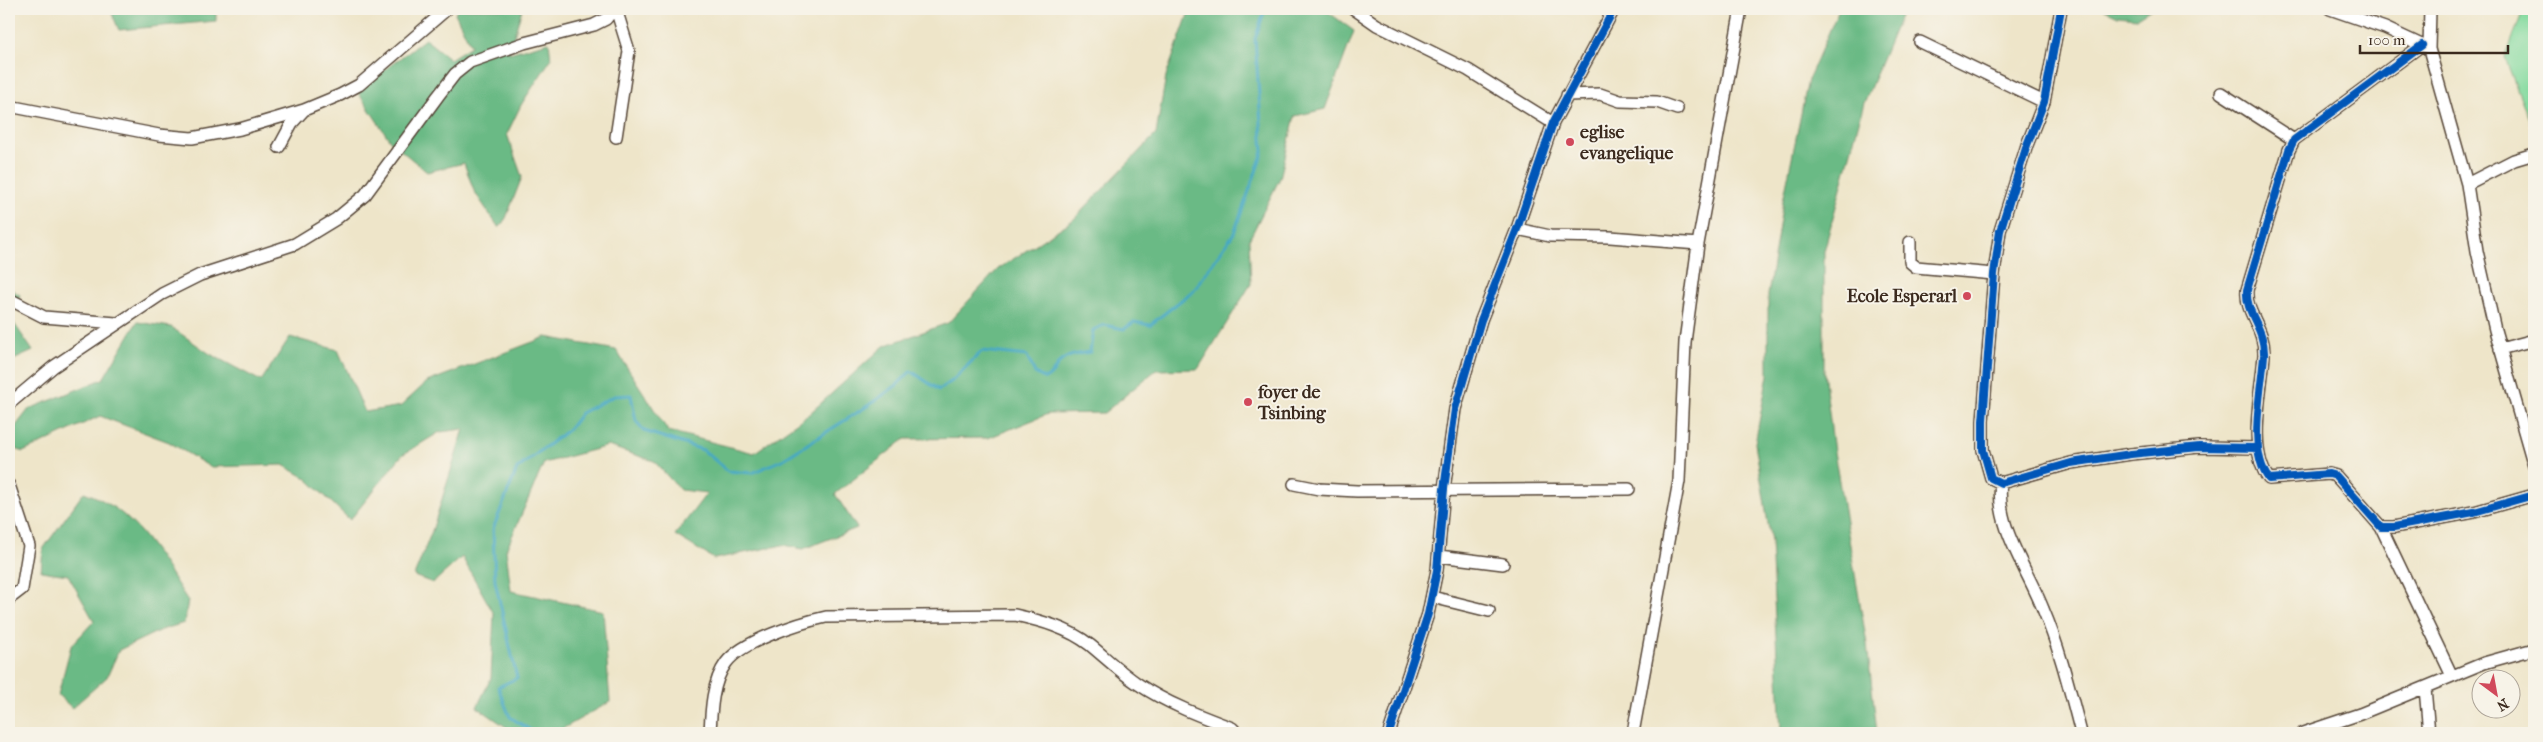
<svg xmlns="http://www.w3.org/2000/svg" width="2543" height="742" font-family="'IM FELL French Canon',serif">
  <style>
    .green { fill: #83da9e; stroke: #5f825e }
    .forest { fill: #6aba85; stroke: #527252 }
    .lines { fill: none; stroke-linecap: round; stroke-linejoin: round }
    .stream { stroke: #45a8c5; stroke-width: 3 }
    .minor-casing { stroke: #564638; stroke-width: 14 }
    .minor { stroke: #fff; stroke-width: 11 }
    .cycleway-casing { stroke: #f7f3e8; stroke-width: 11 }
    .cycleway { stroke: #0057b8; stroke-width: 8 }
    .poi-dot { fill: #d1495b; stroke: #f7f3e8; stroke-width: 2 }
    .labels { text-anchor: middle; stroke-width: 4; stroke-linejoin: round; paint-order: stroke }
    .poi-label { font-size: 18px; font-weight: bold; fill: #3b2a1e; stroke: #f7f3e8; text-anchor: start }
  </style>
  <rect width="100%" height="100%" fill="#f7f3e8"/>
  <filter id="ink" filterUnits="userSpaceOnUse"><feTurbulence type="fractalNoise" baseFrequency=".02" numOctaves="2"/><feDisplacementMap in="SourceGraphic" scale="10" xChannelSelector="R" yChannelSelector="G"/><feConvolveMatrix kernelMatrix="1 2 1 2 8 2 1 2 1" color-interpolation-filters="sRGB"/></filter>
  <filter id="wash" filterUnits="userSpaceOnUse"><feTurbulence type="fractalNoise" baseFrequency=".0096" numOctaves="4" result="noise"/><feDisplacementMap in="SourceGraphic" scale="20" xChannelSelector="R" yChannelSelector="G"/><feGaussianBlur stdDeviation="1.12" result="paint"/><feColorMatrix in="noise" values="0 0 0 0 0 0 0 0 0 0 0 0 0 0 0 0 0 1.4 0 .05"/><feComposite in="paint" operator="in"/></filter>
  <g filter="url(#wash)">
    <rect width="100%" height="100%" fill="#eee5c9"/>
    <!-- green -->
    <path class="green" d="M2516 9H2534V132L2505 58 2521 16Z"/>
    <!-- forest -->
    <path class="forest" d="M110 9H216V21L119 30Z
      M458 9H522L509 53 549 42 551 59 521 105 507 134 522 177 506 218 499 228 474 191 464 163 427 172 391 142 357 91 425 39 450 59 471 46 455 13Z
      M1190 9H1324L1354 31 1325 109 1295 116 1280 178 1249 240 1251 284 1198 369 1156 370 1104 413 1048 414 988 438 905 439 835 494 857 528 803 549 783 545 714 559 675 535 707 493 680 490 654 461 608 446 544 463 506 550 511 591 603 611 610 702 555 733H515L477 707 491 678 494 614 462 557 433 583 414 576 432 531 464 429 440 432 402 455 350 520 306 478 283 465 210 467 169 442 100 416 23 452 9 446V435L29 409 103 379 137 322 171 327 210 354 261 381 290 337 338 350 365 412 401 406 427 382 546 337 616 350 668 431 754 453 809 414 884 346 948 323 998 269 1073 220 1156 134 1166 76Z
      M1839 9H1903L1864 103 1824 251V372L1834 452 1867 644 1877 733H1781L1771 542 1755 443 1768 375V295L1783 201 1808 80Z
      M2103 9H2151L2137 18 2118 16Z
      M9 288 20 295 11 319 33 351 9 362Z
      M84 492C137 511 159 557 188 601L184 623 161 630 119 650 107 677 72 708 58 695 71 646 94 621 68 575 41 571 43 549Z"/>
    <g class="lines">
      <!-- stream -->
      <path class="stream" d="M535 733 510 717 498 687 517 678 495 581 493 529 517 469 569 429 581 413 614 396 631 395 636 421 644 431 703 450 728 471 752 473 784 459 869 405 897 385 911 371 939 390 952 381 982 351 1027 356 1035 373 1045 379C1057 372 1054 367 1061 361 1068 355 1081 353 1090 352L1093 330 1104 325 1124 329 1134 322 1150 325 1194 290 1234 233 1263 152 1255 39 1265 9"/>
    </g>
  </g>
  <g filter="url(#ink)">
    <g class="lines">
      <defs>
        <path id="minor" d="M616 9 629 51 616 137
          M1354 9 1377 25 1468 70 1553 123
          M2061 9 2044 102 2027 145 2000 231 1994 274 1983 421V450L1991 478 2001 483 2071 463 2131 454 2199 447 2257 448
          M2330 9 2385 28 2428 48
          M2430 9 2429 49 2467 184 2477 251 2495 330 2534 466
          M1920 42 2044 102
          M2422 45 2294 140 2289 150 2247 290C2245 314 2265 327 2264 355 2262 389 2247 451 2269 479L2329 474 2336 476 2381 527H2394L2474 512 2534 495
          M2221 93 2294 140
          M1567 95 1600 94 1620 101 1657 102 1677 109
          M14 107 159 135 192 138 240 129 304 110
          M279 147 292 123 304 110 340 95 359 85 447 9
          M2467 184 2514 160 2534 154
          M1517 229 1550 236 1610 237 1698 244 1685 342 1679 481 1633 733
          M1910 242V262L1916 267 1994 274
          M1698 244 1741 9
          M9 299 44 317 116 323
          M2500 349 2534 340
          M9 404 53 367 162 294 200 275 295 244 336 219 365 195 438 96 455 74 470 62 524 43 594 25 606 19 614 9
          M2001 483C1995 526 2028 570 2043 609 2060 649 2070 691 2081 733
          M1294 484 1319 489 1357 491 1629 489
          M9 485 29 546 22 589 9 599
          M2381 527 2452 676
          M1439 556 1503 564
          M1432 597 1489 611
          M2425 688 2429 733
          M710 733C711 711 712 682 726 663 742 641 799 623 826 617L1015 615C1042 621 1068 628 1090 645 1106 658 1120 672 1138 684 1166 703 1200 716 1232 728L1237 733
          M1389 733 1428 614 1437 570 1444 489 1455 409 1481 320 1517 229 1553 123 1614 9
          M2303 733 2360 714 2484 663 2534 649"/>
      </defs>
      <!-- minor casing -->
      <use href="#minor" class="minor-casing"/>
      <!-- minor -->
      <use href="#minor" class="minor"/>
      <defs>
        <path id="cycleway" d="M2061 9 2044 102 2027 145 2000 231 1994 274 1983 421V450L1991 478 2001 483 2071 463 2131 454 2199 447 2257 448
          M2422 45 2294 140 2289 150 2247 290C2245 314 2265 327 2264 355 2262 389 2247 451 2269 479L2329 474 2336 476 2381 527H2394L2474 512 2534 495
          M1389 733 1428 614 1437 570 1444 489 1455 409 1481 320 1517 229 1553 123 1614 9"/>
      </defs>
      <!-- cycleway casing -->
      <use href="#cycleway" class="cycleway-casing"/>
      <!-- cycleway -->
      <use href="#cycleway" class="cycleway"/>
    </g>
  </g>
  <!-- markers -->
  <g class="poi-dot">
    <circle cx="1570" cy="142" r="5"/>
    <circle cx="1967" cy="296" r="5"/>
    <circle cx="1248" cy="402" r="5"/>
  </g>
  <g class="labels">
    <!-- poi labels -->
    <g class="poi-label">
      <text x="1580" y="138">eglise<tspan x="1580" dy="21">evangelique</tspan></text>
      <text x="1957" y="302" text-anchor="end">Ecole Esperarl</text>
      <text x="1258" y="398">foyer de<tspan x="1258" dy="21">Tsinbing</tspan></text>
    </g>
  </g>
  <!-- margin -->
  <rect width="2543" height="742" fill="none" stroke="#f7f3e8" stroke-width="30"/>
  <!-- north arrow -->
  <g transform="translate(2496 694) rotate(148)"><circle r="24" fill="#f7f3e8" stroke="#aca397"/>
  <path d="M0-4L9 19L0 12L-9 19Z" fill="#d1495b"/>
  <text y="-8" font-size="14" font-weight="bold" text-anchor="middle" fill="#3b2a1e">N</text>
  </g>
  <!-- scale -->
  <path d="M2360 45v8h148v-8" fill="none" stroke="#3b2a1e" stroke-width="2.5"/>
  <text x="2368" y="45" font-size="15" fill="#3b2a1e" stroke="#f7f3e8" stroke-width="4" paint-order="stroke">100 m</text>
</svg>
